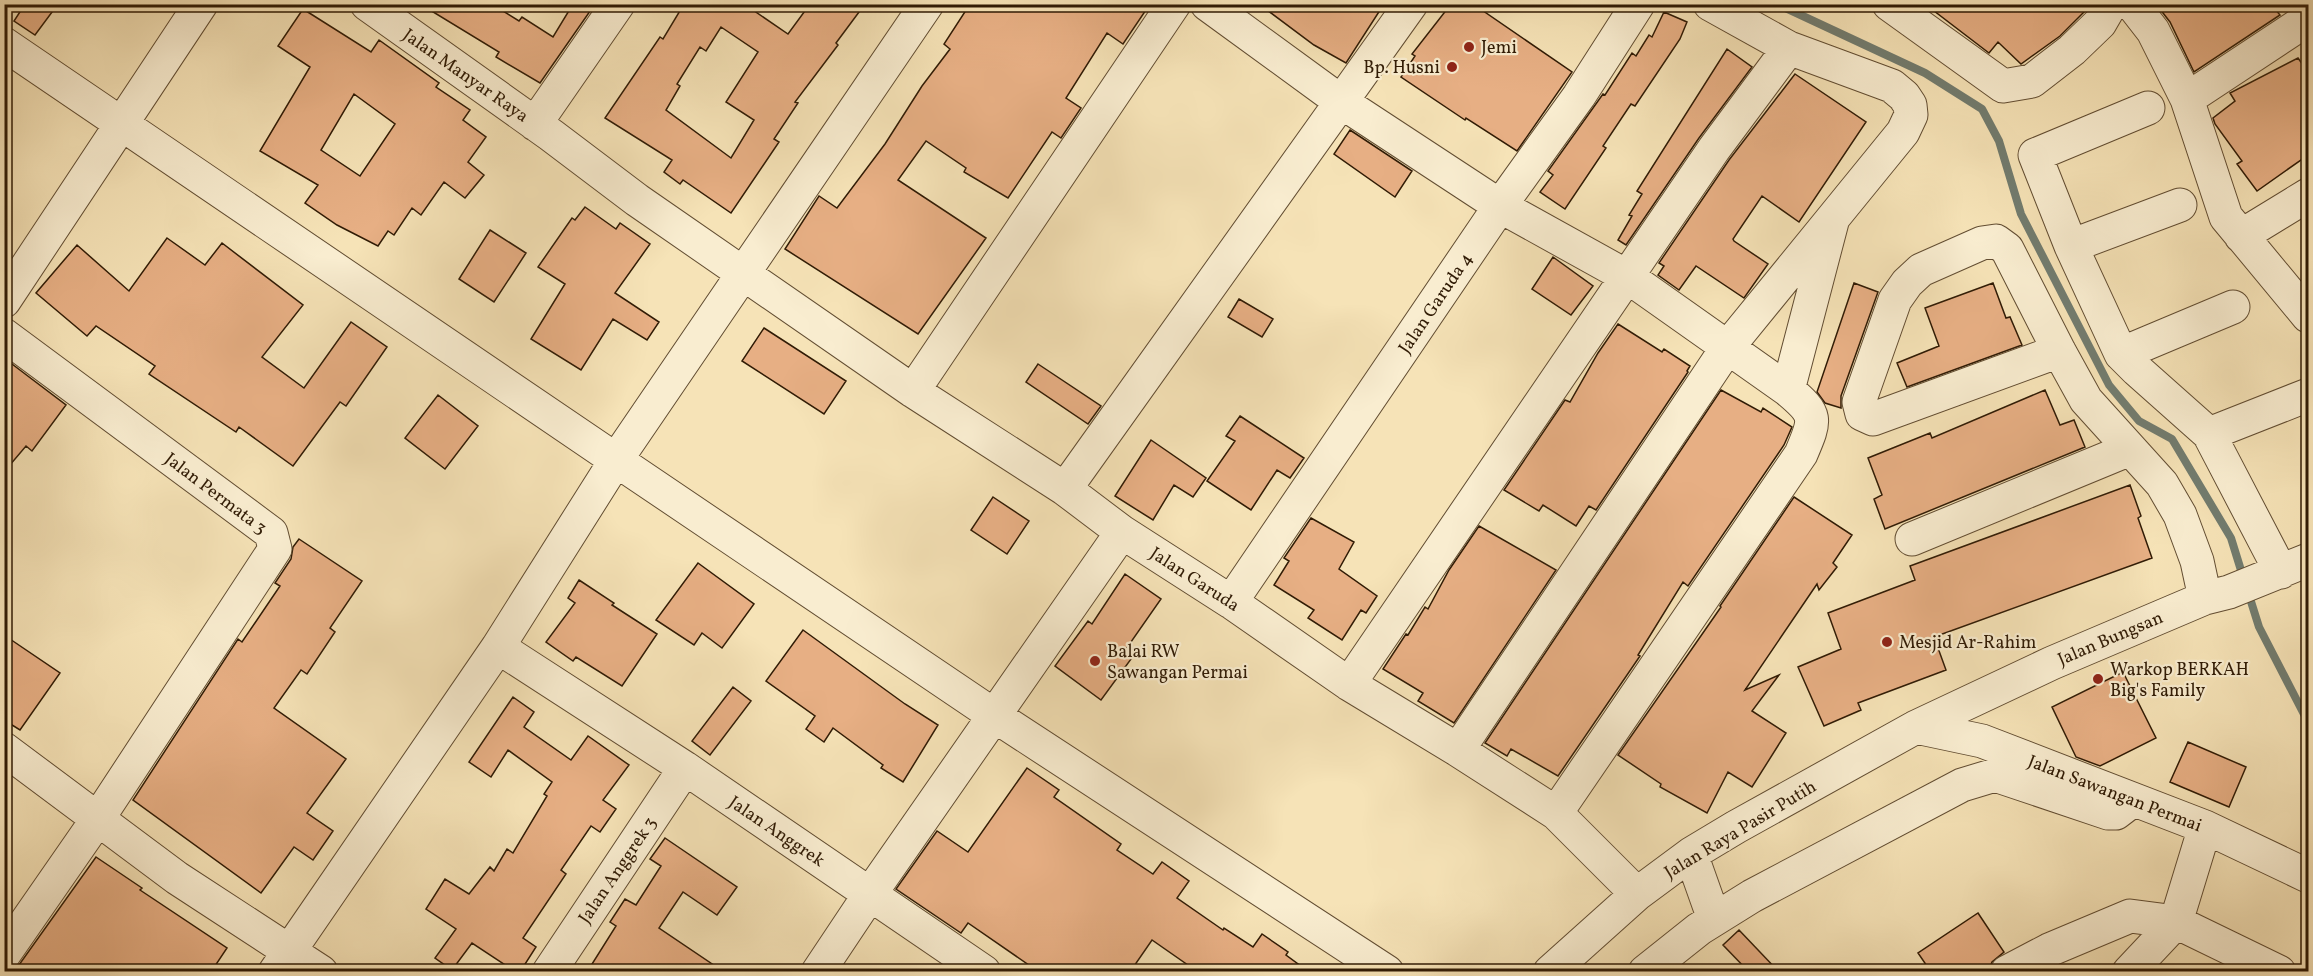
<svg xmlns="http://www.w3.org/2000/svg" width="2313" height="976" font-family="Vollkorn,serif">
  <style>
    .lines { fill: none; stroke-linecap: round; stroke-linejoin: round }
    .stream { stroke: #727c6f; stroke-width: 8 }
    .building { fill: #e7af84; stroke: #301b05; stroke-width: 1.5; fill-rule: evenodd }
    .minor-casing { stroke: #624d32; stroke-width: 35 }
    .minor { stroke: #f9edd0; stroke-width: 33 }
    .poi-dot { fill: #8f2418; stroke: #f9edd0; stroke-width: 2 }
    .labels { text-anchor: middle; stroke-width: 4.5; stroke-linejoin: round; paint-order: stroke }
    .poi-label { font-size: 18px; fill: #301b05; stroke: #f9edd0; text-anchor: start }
    .street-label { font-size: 18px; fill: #301b05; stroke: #f9edd0 }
  </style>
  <rect width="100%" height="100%" fill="#f6e3b7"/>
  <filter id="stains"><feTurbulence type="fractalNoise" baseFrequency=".00333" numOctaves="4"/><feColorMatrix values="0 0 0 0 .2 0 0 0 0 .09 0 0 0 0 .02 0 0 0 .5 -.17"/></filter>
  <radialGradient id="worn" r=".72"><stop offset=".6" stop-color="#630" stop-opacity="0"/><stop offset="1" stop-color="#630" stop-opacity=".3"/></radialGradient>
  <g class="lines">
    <!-- stream -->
    <path class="stream" d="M1777 4 1925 73 1982 109 1999 141 2021 214 2109 385 2139 421 2172 439 2231 538 2244 580
      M2248 592 2259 627 2308 722"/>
  </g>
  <!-- building -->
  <path class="building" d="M25 4H58L35 35 14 21Z
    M420 4H492L519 21 522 17 553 37 573 4H595L540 83 496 57 499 52Z
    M684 4H744L788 34 810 4H865L836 43 838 45 795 102 798 103 774 139 779 142 731 213 683 180 680 184 664 172 672 160 605 118 660 37 663 39ZM721 27 758 52 726 102 754 120 731 158 666 110 680 86 677 84 700 47 706 51Z
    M970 4H1150L1123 44 1107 33 1066 98 1081 108 1061 138 1052 132 1008 198 964 172 966 168 926 141 898 180 986 238 918 334 785 249 819 196 837 208 885 144 922 86 950 49 944 44Z
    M1259 4H1384L1346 63 1314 45Z
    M1451 4H1473L1572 72 1517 151 1466 118 1465 120 1401 77 1415 56 1412 54Z
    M1925 4H2081L2086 10 2060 36 2021 64 1998 42 1989 53Z
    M2156 4H2271L2280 15 2194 72 2170 22Z
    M303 9 371 52 379 40 439 83 436 87 470 110 463 120 486 137 468 162 484 175 465 198 444 182 421 215 412 208 394 235 388 231 378 246 337 225 305 203 318 185 260 151 310 67 278 46ZM354 94 395 124 360 176 321 150Z
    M1664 12 1687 22 1680 39 1635 106 1631 104 1603 146 1606 148 1565 209 1540 192 1553 175 1548 171 1603 94 1605 95 1632 53 1636 56 1649 35 1652 37Z
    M1727 49 1752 67 1699 138 1626 245 1618 240 1632 216 1629 215 1642 194 1637 191Z
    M2298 58 2308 72V155L2257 191 2237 164 2242 161 2215 124 2213 118 2235 101 2230 93Z
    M1795 74 1866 122 1799 222 1762 196 1733 239 1734 241 1768 264 1744 298 1696 266 1679 290 1658 275 1664 266 1659 263 1729 160Z
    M1350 130 1412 171 1395 197 1334 154Z
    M585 207 616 229 620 223 650 244 615 293 659 322 647 340 613 319 581 370 531 339 565 284 538 267 572 218 575 220Z
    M490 230 526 253 494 302 459 279Z
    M167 238 205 265 222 243 303 305 262 357 304 388 351 322 387 347 346 406 340 402 293 466 239 427 236 432 149 374 155 366 96 326 87 336 36 293 77 245 129 291Z
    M1553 257 1593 286 1571 315 1532 289Z
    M1854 283 1878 292 1841 396V408L1825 403 1817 392Z
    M1993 283 2006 318 2010 317 2022 345 1907 387 1897 363 1939 346 1925 308Z
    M1239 299 1273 319 1262 337 1228 317Z
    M1618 324 1662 352 1664 349 1690 366 1687 371 1688 372 1596 510 1589 506 1576 526 1543 505 1539 511 1504 490 1565 400 1570 402 1598 353Z
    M764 328 846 381 824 414 742 361Z
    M8 361 66 405 32 451 26 446 4 472V365Z
    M1038 364 1101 406 1088 424 1026 382Z
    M1721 390 1761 412 1763 408 1792 427 1784 445 1688 586 1683 582 1638 655 1640 656 1558 776 1511 749 1507 756 1485 743Z
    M2045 390 2060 425 2074 420 2085 447 1885 529 1874 499 1882 495 1868 458 1930 433 1932 438Z
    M438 395 478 426 445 469 405 438Z
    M1240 416 1304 458 1290 478 1277 470 1251 510 1207 481 1235 441 1226 436Z
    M1151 440 1206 478 1193 497 1174 485 1153 520 1115 496Z
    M2130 485 2141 516 2138 518 2152 558 1934 637 1946 670 1858 703 1861 710 1824 726 1798 667 1841 649 1828 613 1915 580 1910 566Z
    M993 497 1029 521 1007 554 971 530Z
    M1794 497 1852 535 1833 563 1837 567 1819 590 1817 584 1745 690 1779 675 1752 711 1786 733 1752 787 1728 772 1707 813 1660 787 1661 784 1618 755 1721 607 1720 606Z
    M1311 518 1354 542 1339 569 1377 596 1366 613 1361 610 1342 640 1308 618 1314 610 1274 585 1289 561 1284 558Z
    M1479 526 1556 570 1454 723 1418 701 1423 693 1383 669 1406 634 1408 635 1425 607 1428 609 1449 570Z
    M299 539 362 581 330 628 335 632 307 674 301 670 274 708 346 759 307 813 333 831 313 860 294 847 261 893 133 800 238 639 242 642 280 586 275 583 291 559 293 547Z
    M698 563 754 604 722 648 702 633 694 645 656 620Z
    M1125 574 1161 599 1126 649 1134 655 1101 700 1055 666 1088 621 1092 624Z
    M579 580 614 603 612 605 657 634 622 686 576 657 573 661 546 642 575 603 568 598Z
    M803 630 905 704 938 725 903 782 881 768 883 765 833 728 824 742 806 729 815 716 766 681Z
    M4 635 60 673 20 730 4 720Z
    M2123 672 2156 738 2100 766 2076 757 2052 707Z
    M733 687 751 701 710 755 692 741Z
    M513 697 534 712 524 727 571 760 588 736 629 765 603 800 616 809 600 832 591 826 561 870 566 874 523 938 536 947 520 972H516L472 943 452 970 435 958 456 929 426 909 445 879 469 894 490 867 494 871 507 849 513 853 547 796 544 794 552 782 508 750 491 777 469 762Z
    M2188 742 2246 767 2229 807 2170 782Z
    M1027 768 1059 790 1054 797 1121 844 1117 850 1153 874 1162 862 1189 881 1177 898 1223 930 1224 928 1253 947 1262 934 1288 952 1286 955 1309 972H1198L1152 940 1130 972H1039L968 923 961 933 896 889 937 831 968 852Z
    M665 838 737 887 717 915 683 892 659 928 724 972H587L616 926 610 922 625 899 636 905 661 866 650 859Z
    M96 857 142 888 140 890 227 948 211 972H9L19 965Z
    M1978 913 2004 952 1992 962 1988 972H1931L1918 953Z
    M1739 930 1779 972H1749L1723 945Z"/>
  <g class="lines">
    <defs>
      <path id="minor" d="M367 4 551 135 637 200 913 391 1065 489 1122 532 1231 602 1349 684 1458 750 1556 813 1637 894
        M1207 4 1340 101 1500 206 1628 277 1788 390C1818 415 1816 419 1801 454L1556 813
        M1710 4 1789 48 1892 86 1904 96 1910 105 1911 115 1903 132 1833 218 1788 390
        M1889 4 2003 86 2032 81 2072 50 2100 23 2111 4
        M2132 4 2153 31 2187 99 2226 217 2308 316
        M4 44 616 460 995 716 1387 972
        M2187 99 2308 19
        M2148 108 2035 155 2071 246 2121 354 2137 370 2209 434 2281 572
        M535 124 618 4
        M2241 236 2308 195
        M2071 246 2180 205
        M4 301 201 4
        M4 335 271 533 275 549 97 820 4 954
        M2059 351 1873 419 1862 414 1859 402 1895 300 1907 283 1921 270 1982 243 1996 241 2007 249 2059 351 2086 400 2162 484 2180 515 2197 561 2205 598
        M2121 354 2233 307
        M913 391 1174 4
        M2209 434 2308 395
        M1065 489 1411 4
        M1912 539 2130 449
        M1231 602 1500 206 1579 96 1638 4
        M498 647 685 768 984 972
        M1349 684 1714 149 1789 48
        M1916 727 1982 741 2205 827 2308 876
        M4 749 177 878 321 972
        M1458 750 1727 348 1833 218
        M1691 854 1714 919
        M275 972 498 647 616 460 927 4
        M549 972 685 768
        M818 972 870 894 1122 532
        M1550 972 1637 894 1691 854 1736 827 1916 727 2052 663 2205 598 2229 592 2308 560
        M1645 972 1699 929 1752 896 1962 785 1995 775 2108 813H2116L2133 800
        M2007 972 2049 950 2130 916 2176 922 2279 972
        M2129 972 2176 922 2205 827"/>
    </defs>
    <!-- minor casing -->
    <use href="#minor" class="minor-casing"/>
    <!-- minor -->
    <use href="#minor" class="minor"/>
  </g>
  <!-- markers -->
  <g class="poi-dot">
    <circle cx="1469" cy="47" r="6"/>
    <circle cx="1452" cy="67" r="6"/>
    <circle cx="1887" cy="642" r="6"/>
    <circle cx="1095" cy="661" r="6"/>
    <circle cx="2098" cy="679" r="6"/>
  </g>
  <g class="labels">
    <!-- poi labels -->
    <g class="poi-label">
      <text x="1481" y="53">Jemi</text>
      <text x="1440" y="73" text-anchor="end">Bp. Husni</text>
      <text x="1899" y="648">Mesjid Ar-Rahim</text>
      <text x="1107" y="657">Balai RW<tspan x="1107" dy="21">Sawangan Permai</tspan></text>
      <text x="2110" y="675">Warkop BERKAH<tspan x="2110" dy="21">Big's Family</tspan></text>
    </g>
    <!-- street labels -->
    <g class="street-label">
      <text transform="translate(466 75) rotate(35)" y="6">Jalan Manyar Raya</text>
      <text transform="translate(1435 303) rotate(-56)" y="6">Jalan Garuda 4</text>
      <text transform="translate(216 493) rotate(37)" y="6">Jalan Permata 3</text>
      <text transform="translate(1195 579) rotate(33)" y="6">Jalan Garuda</text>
      <text transform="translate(2110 638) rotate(-23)" y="6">Jalan Bungsan</text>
      <text transform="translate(2115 793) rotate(21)" y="6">Jalan Sawangan Permai</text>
      <text transform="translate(1740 829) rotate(-31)" y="6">Jalan Raya Pasir Putih</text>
      <text transform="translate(777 831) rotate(34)" y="6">Jalan Anggrek</text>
      <text transform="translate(617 870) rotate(-56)" y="6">Jalan Anggrek 3</text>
    </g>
  </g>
  <!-- margin -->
  <rect width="2313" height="976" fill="none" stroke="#f6e3b7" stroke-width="24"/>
  <rect x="6" y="6" width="2301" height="964" fill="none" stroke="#301b05" stroke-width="3"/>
  <rect x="12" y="12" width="2289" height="952" fill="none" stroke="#301b05" stroke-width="1.5"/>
  <rect width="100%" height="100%" filter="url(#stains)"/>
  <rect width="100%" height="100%" fill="url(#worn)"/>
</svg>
